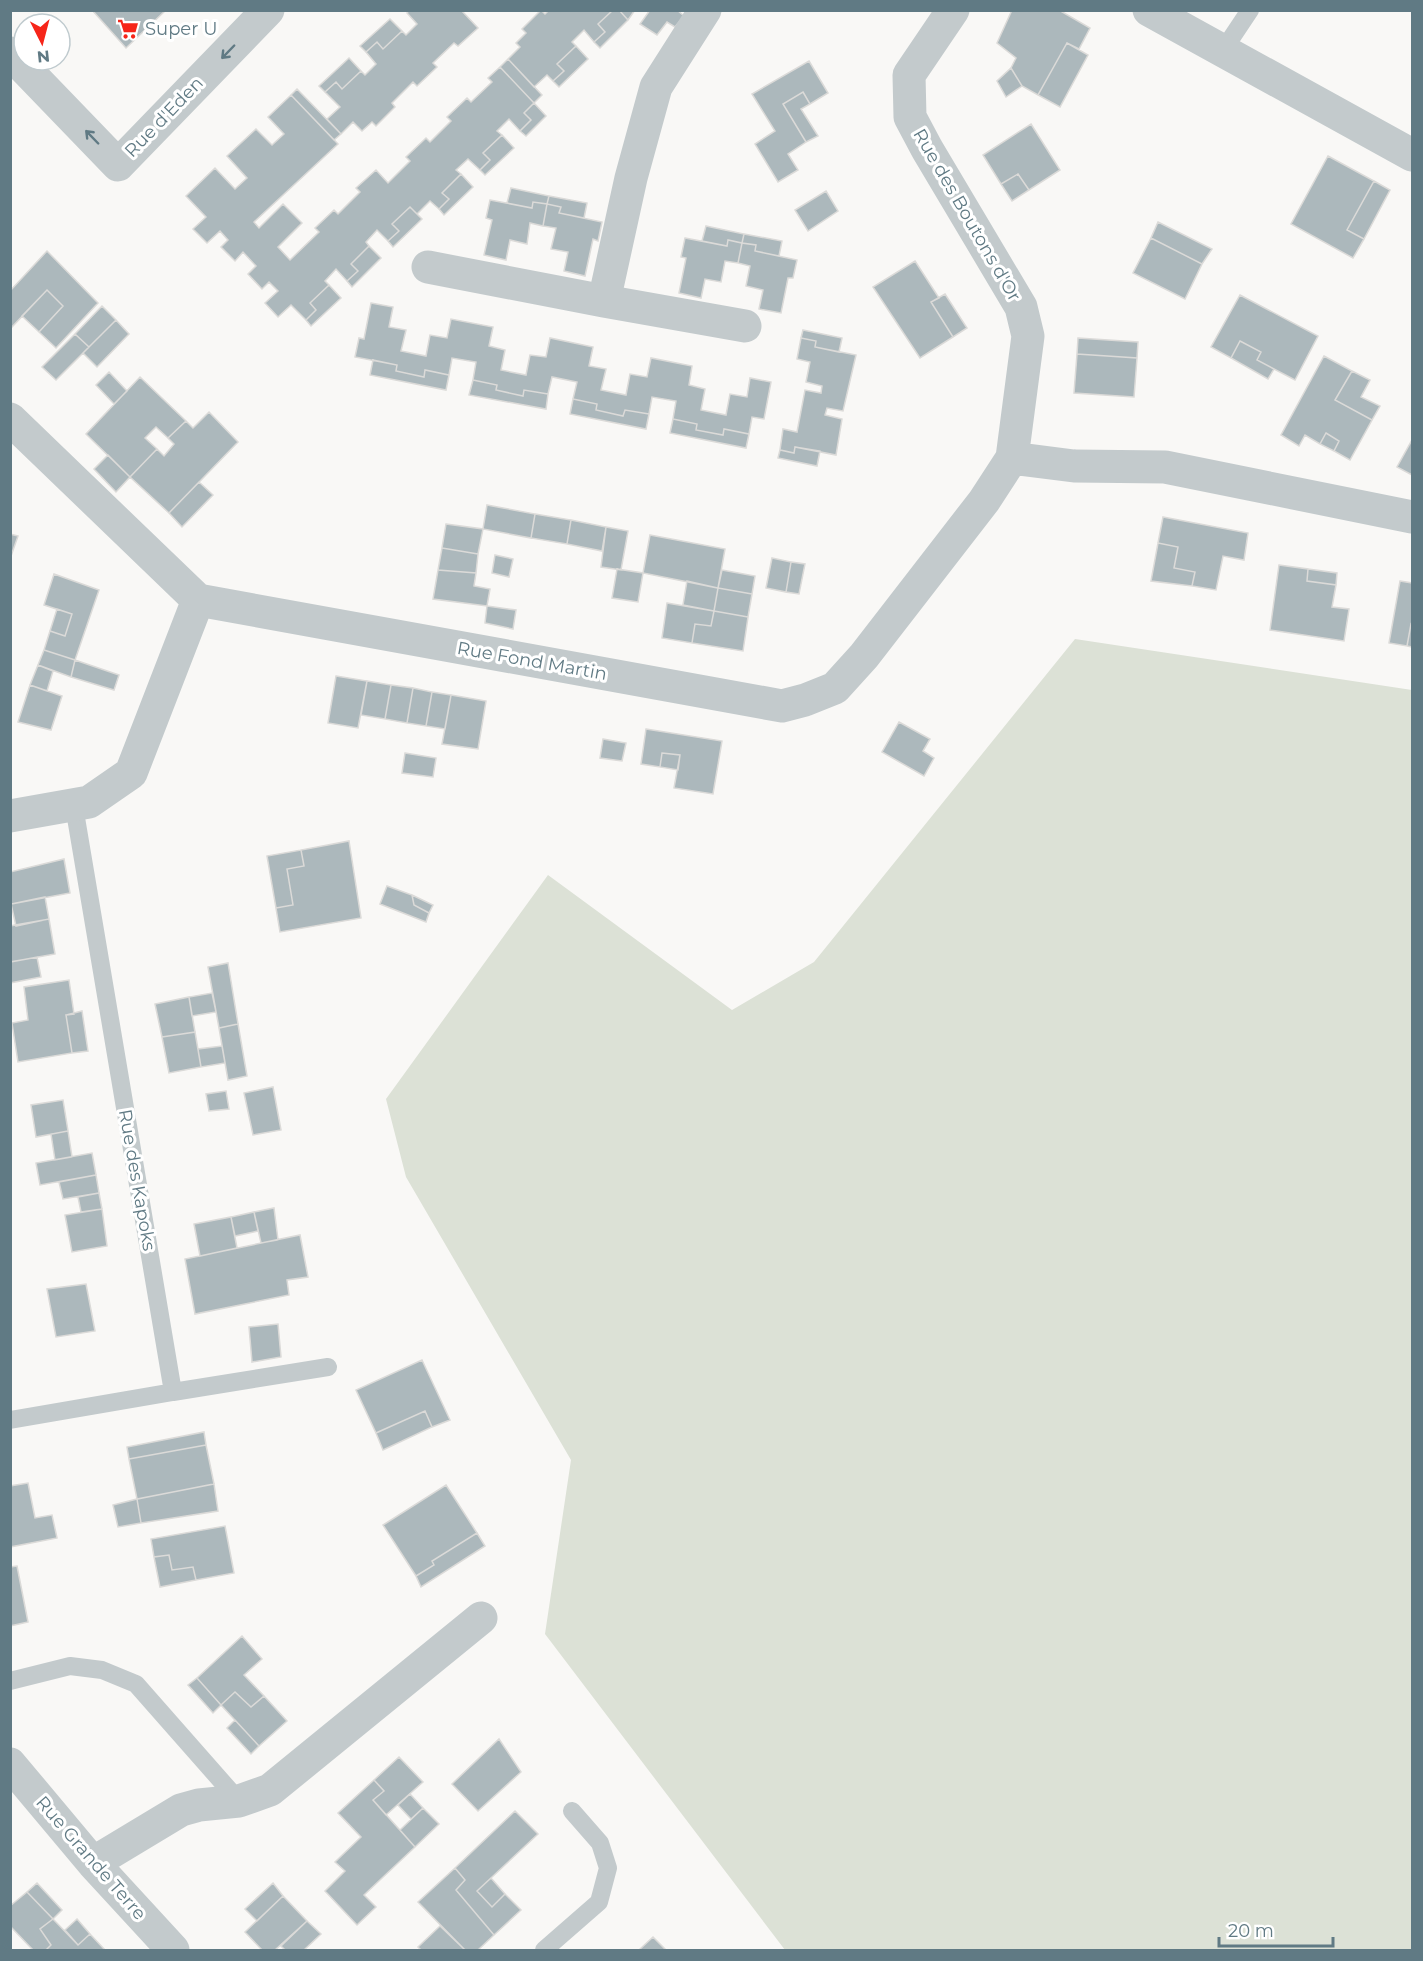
<svg xmlns="http://www.w3.org/2000/svg" width="1423" height="1961" font-family="Montserrat,sans-serif">
  <style>
    .green { fill: #dce1d6 }
    .building { fill: #acb8bc; stroke: #dbdad8; stroke-width: 1.5 }
    .lines { fill: none; stroke-linecap: round; stroke-linejoin: round }
    .service { stroke: #c3cacc; stroke-width: 18 }
    .minor { stroke: #c3cacc; stroke-width: 33 }
    .oneway { stroke: #607a84 }
    .labels { text-anchor: middle; stroke-width: 6; stroke-linejoin: round; paint-order: stroke }
    .poi-label { font-size: 18px; fill: #607a84; stroke: #fff; text-anchor: start }
    .street-label { font-size: 18px; fill: #607a84; stroke: #fff }
  </style>
  <rect width="100%" height="100%" fill="#f9f8f6"/>
  <!-- green -->
  <path class="green" d="M1075 639 1412 690V1950H785L545 1634 571 1460 406 1177 386 1099 548 875 732 1010 814 962Z"/>
  <!-- building -->
  <path class="building" d="M92 10H166L126 48Z
    M409 10H461L478 28 458 46 454 43 433 63 437 67 417 86 413 82 392 103 395 107 376 126 372 122 362 131 353 122 341 134 327 119 340 107 325 92 336 82 342 89 361 71 365 75 376 64 366 52 377 42 383 49 402 31 406 35 417 24 407 13Z
    M541 10 545 14 549 10H613L598 24 605 32 594 42 584 30 572 42 576 46 557 64 564 71 553 81 547 75 534 87 508 59 520 47 516 43 526 33 522 29Z
    M613 10H619L628 20 600 48 594 42 605 32 598 24Z
    M619 10H635L628 20Z
    M650 10H677L684 16 675 27 667 22 657 35 640 24Z
    M1012 10H1059L1090 28 1079 49 1067 43 1038 95 1022 86 1011 68 1016 58 997 43Z
    M390 19 402 31 383 49 377 42 366 52 360 46Z
    M1067 43 1088 55 1060 107 1038 95Z
    M576 46 588 59 559 87 553 81 564 71 557 64Z
    M349 58 361 71 342 89 336 82 325 92 319 86Z
    M508 59 542 95 534 103 500 67Z
    M809 61 828 93 810 104 803 92 783 104 806 142 788 154 798 170 778 182 755 144 775 131 752 94Z
    M500 67 534 103 524 113 531 120 520 131 509 119 497 131 502 135 483 153 490 160 480 170 468 159 456 170 461 174 442 193 449 199 439 209 430 201 417 214 410 207 392 224 399 231 388 241 377 230 366 242 369 246 351 264 358 271 347 281 336 269 325 281 329 285 310 303 316 310 306 320 291 305 278 317 265 303 278 291 269 282 262 289 248 274 256 266 243 252 235 261 221 247 228 240 220 231 207 243 193 229 206 217 186 196 215 168 235 189 247 178 227 156 256 129 272 145 284 134 268 117 291 95 338 144 254 222 259 228 283 204 302 223 278 247 290 260 319 232 315 228 334 210 338 214 360 192 356 188 376 170 388 183 410 161 406 157 426 138 430 142 451 121 447 117 467 98 471 102 492 82 488 78Z
    M1011 68 1022 86 1006 97 997 81Z
    M297 89 341 134 334 140 291 95Z
    M803 92 810 104 801 109 818 136 806 142 783 104Z
    M534 103 546 116 526 136 520 131 531 120 524 113Z
    M1031 124 1060 170 1029 190 1018 174 1001 184 983 155Z
    M502 135 514 148 485 175 480 170 490 160 483 153Z
    M1328 156 1374 181 1347 230 1364 239 1353 258 1291 224Z
    M461 174 473 187 444 215 439 209 449 199 442 193Z
    M1018 174 1029 190 1012 201 1001 184Z
    M1374 181 1390 190 1364 239 1347 230Z
    M511 188 549 196 547 204 533 202 532 208 507 203Z
    M826 191 838 211 808 231 795 210Z
    M549 196 587 203 584 218 559 213 561 207 547 204Z
    M490 200 532 208 533 202 547 204 543 226 530 223 527 244 510 240 506 260 484 255 492 220 486 218Z
    M547 204 561 207 559 213 602 222 598 241 593 239 585 276 564 271 568 252 551 249 556 228 543 226Z
    M410 207 422 219 393 247 388 241 399 231 392 224Z
    M1158 222 1212 249 1202 264 1151 238Z
    M706 226 744 234 742 243 728 240 727 246 702 241Z
    M744 234 782 241 779 256 755 251 756 245 742 243Z
    M685 238 727 246 728 240 742 243 738 263 725 261 721 282 705 279 701 298 679 293 686 258 681 257Z
    M1151 238 1202 264 1185 299 1133 273Z
    M742 243 756 245 755 251 797 260 793 278H788L781 313 759 309 763 290 746 286 750 266 738 263Z
    M369 246 381 258 352 287 347 281 358 271 351 264Z
    M47 251 98 303 56 348 39 332 63 306 47 290 10 329V291Z
    M915 261 939 298 931 302 953 337 920 358 873 287Z
    M329 285 341 298 311 326 306 320 316 310 310 303Z
    M47 290 63 306 39 332 22 316Z
    M945 294 967 328 953 337 931 302Z
    M1240 295 1318 336 1295 380 1257 360 1261 352 1240 341 1231 358 1211 347Z
    M371 303 393 307 389 327 406 330 401 351 426 356 430 335 447 338 451 319 493 327 489 346 505 350 501 370 526 375 530 355 546 357 550 338 593 347 589 366 606 369 601 390 626 395 630 374 647 377 651 358 692 366 689 385 705 389 701 410 726 415 730 394 747 397 750 378 771 382 764 419 752 417 749 434 724 429 723 435 696 430 697 424 673 419 676 401 652 397 649 414 625 410 623 416 596 410 597 404 573 399 577 382 552 377 548 394 524 390 523 396 496 390 497 385 473 380 476 362 452 358 449 375 425 370 424 377 396 371 397 365 355 357 359 338 364 339Z
    M102 306 116 320 89 347 75 334Z
    M116 320 129 334 97 367 83 353Z
    M803 330 842 338 839 352 815 347 816 341 801 338Z
    M75 334 89 347 56 380 42 367Z
    M801 338 816 341 815 347 856 355 843 411 827 408 825 415 842 419 836 455 795 447 794 453 780 450 783 429 797 432 805 390 821 393 822 386 806 382 810 362 797 359Z
    M1078 338 1138 342 1137 358 1077 354Z
    M1240 341 1261 352 1257 360 1274 369 1268 379 1231 358Z
    M1077 354 1137 358 1134 397 1074 393Z
    M1324 356 1352 371 1335 400 1372 420 1350 460 1334 451 1339 441 1326 433 1320 444 1305 435 1299 446 1281 435Z
    M373 360 397 365 396 371 424 377 425 370 449 375 446 390 370 375Z
    M1352 371 1370 380 1361 397 1380 406 1372 420 1335 400Z
    M109 372 127 391 114 404 96 385Z
    M140 377 186 421 168 438 156 427 145 438 157 449 130 477 86 434Z
    M473 380 497 385 496 390 523 396 524 390 548 394 546 409 469 395Z
    M573 399 597 404 596 410 623 416 625 410 649 414 646 429 570 414Z
    M209 412 238 442 169 513 130 477 157 449 164 456 174 444 168 438 186 421 193 428Z
    M673 419 697 424 696 430 723 435 724 429 749 434 746 448 670 433Z
    M1326 433 1339 441 1334 451 1320 444Z
    M1412 440V475L1397 467Z
    M795 447 820 451 817 466 778 458 780 450 794 453Z
    M108 455 130 477 116 492 94 469Z
    M199 482 213 495 182 527 169 513Z
    M487 505 535 514 531 538 483 529Z
    M535 514 571 520 567 544 531 538Z
    M1163 517 1248 533 1244 560 1223 556 1216 590 1192 586 1195 572 1174 568 1178 547 1158 543Z
    M571 520 606 527 602 551 567 544Z
    M446 524 483 529 478 554 442 548Z
    M606 527 628 531 621 570 601 567Z
    M10 534 18 536 10 559Z
    M650 535 725 549 718 588 643 573Z
    M1158 543 1178 547 1174 568 1195 572 1192 586 1151 581Z
    M442 548 478 554 476 573 438 570Z
    M495 555 513 559 509 577 492 573Z
    M772 558 791 562 786 592 766 588Z
    M791 562 805 564 799 594 786 592Z
    M1279 565 1308 569 1307 581 1336 585 1332 607 1349 609 1344 641 1270 630Z
    M617 569 643 573 638 602 612 598Z
    M1308 569 1337 573 1336 585 1307 581Z
    M438 570 476 573 474 586 490 589 487 606 433 599Z
    M722 570 755 576 752 594 718 588Z
    M54 574 99 590 75 660 44 650 50 631 65 636 72 614 44 605Z
    M687 581 718 588 714 611 683 605Z
    M1400 581 1412 583V625L1411 624 1407 646 1389 643Z
    M718 588 752 594 748 617 714 611Z
    M667 603 714 611 711 626 695 624 692 643 662 638Z
    M487 606 516 610 513 629 485 623Z
    M57 609 72 614 65 636 50 631Z
    M714 611 748 617 743 651 692 643 695 624 711 626Z
    M1411 624 1412 625V647L1407 646Z
    M44 650 75 660 71 677 38 665Z
    M75 660 119 675 114 690 71 677Z
    M38 665 53 671 47 691 30 685Z
    M336 676 367 681 358 728 328 723Z
    M367 681 391 685 385 719 361 715Z
    M30 685 62 696 51 730 18 722Z
    M391 685 413 688 407 723 385 719Z
    M413 688 432 692 426 726 407 723Z
    M432 692 451 695 445 729 426 726Z
    M451 695 486 701 478 749 442 744Z
    M899 722 930 739 923 751 934 758 924 776 882 752Z
    M646 729 722 741 713 794 674 788 680 755 662 753 660 767 641 764Z
    M603 739 626 743 622 761 600 758Z
    M405 753 436 758 433 777 402 773Z
    M662 753 680 755 678 770 660 767Z
    M349 841 361 918 280 932 276 908 293 905 287 869 304 866 301 850Z
    M301 850 304 866 287 869 293 905 276 908 267 856Z
    M64 859 70 893 11 904 10 872Z
    M387 886 412 895 414 905 429 913 426 922 380 904Z
    M412 895 433 905 429 913 414 905Z
    M45 897 49 919 16 926 11 904Z
    M49 919 55 954 10 962V926Z
    M37 957 41 977 10 983V962Z
    M228 963 238 1024 219 1028 208 967Z
    M69 980 74 1014 66 1015 72 1053 18 1062 12 1023 28 1020 24 987Z
    M212 993 216 1012 192 1016 189 997Z
    M189 997 195 1032 162 1037 155 1004Z
    M82 1011 88 1051 72 1053 66 1015Z
    M238 1024 247 1076 228 1080 219 1028Z
    M195 1032 201 1067 169 1073 162 1037Z
    M222 1046 225 1063 201 1067 198 1049Z
    M273 1087 281 1130 253 1135 244 1093Z
    M226 1091 229 1109 209 1111 206 1094Z
    M63 1100 68 1131 36 1137 31 1105Z
    M68 1131 72 1157 55 1160 51 1134Z
    M92 1153 96 1175 40 1185 36 1163Z
    M96 1175 99 1193 63 1199 59 1182Z
    M99 1193 102 1209 81 1212 78 1197Z
    M274 1208 278 1240 261 1243 254 1212Z
    M102 1209 107 1246 72 1252 65 1215Z
    M254 1212 258 1231 235 1236 231 1217Z
    M231 1217 237 1248 200 1256 194 1224Z
    M300 1235 308 1277 287 1280 289 1295 195 1314 185 1259Z
    M86 1284 95 1331 56 1337 47 1289Z
    M278 1324 281 1357 252 1362 249 1327Z
    M422 1360 450 1420 432 1427 425 1411 376 1433 356 1390Z
    M425 1411 432 1427 383 1450 376 1433Z
    M204 1432 206 1445 129 1459 127 1447Z
    M206 1445 214 1484 137 1499 129 1459Z
    M28 1483 35 1518 52 1515 57 1538 10 1547V1486Z
    M214 1484 218 1511 141 1523 137 1499Z
    M446 1485 477 1533 432 1561 434 1565 416 1576 383 1525Z
    M137 1499 141 1523 118 1527 113 1505Z
    M225 1526 234 1573 196 1580 193 1567 172 1570 169 1555 154 1557 151 1539Z
    M477 1533 485 1546 421 1587 416 1576 434 1565 432 1561Z
    M169 1555 172 1570 193 1567 196 1580 160 1587 154 1557Z
    M17 1566 28 1622 10 1626V1567Z
    M242 1636 262 1659 244 1675 264 1696 251 1707 235 1692 221 1705 197 1678Z
    M197 1678 221 1705 213 1713 188 1685Z
    M235 1692 251 1707 264 1696 287 1721 259 1746 221 1705Z
    M235 1720 259 1746 251 1754 227 1728Z
    M499 1739 521 1772 478 1811 452 1784Z
    M399 1757 423 1782 386 1815 373 1800 384 1791 374 1780Z
    M374 1780 384 1791 373 1800 415 1847 364 1895 376 1907 357 1925 325 1891 345 1871 335 1862 361 1837 338 1813Z
    M410 1794 423 1808 411 1819 398 1805Z
    M423 1808 439 1824 415 1847 400 1830Z
    M515 1811 538 1834 477 1891 492 1907 505 1894 521 1910 494 1935 456 1890 465 1880 455 1868Z
    M455 1868 465 1880 456 1890 494 1935 478 1950H465L418 1902Z
    M491 1878 505 1894 492 1907 477 1891Z
    M37 1883 62 1910 53 1919 27 1892Z
    M273 1883 283 1896 257 1921 245 1909Z
    M27 1892 53 1919 40 1929 51 1945 46 1950H33L10 1926V1906Z
    M283 1896 307 1921 275 1950H262L245 1932Z
    M53 1919 78 1945 90 1934 105 1950H46L51 1945 40 1929Z
    M77 1919 90 1934 78 1945 65 1930Z
    M307 1921 321 1934 304 1950H285L281 1946Z
    M440 1926 465 1950H421L418 1947Z
    M653 1937 666 1950H639Z"/>
  <g class="lines">
    <!-- service -->
    <path class="service" d="M1222 52 1250 10
      M173 1392 328 1367
      M10 1420 173 1392 74 806
      M10 1681 70 1666 102 1670 136 1684 239 1801
      M544 1950 599 1902 608 1868 600 1843 572 1811"/>
    <!-- minor -->
    <path class="minor" d="M1149 10 1412 155
      M10 53 118 165 268 10
      M428 267 604 301 745 326
      M604 301 631 178 656 87 705 10
      M10 419 198 600 782 706 805 700 835 688 864 656 984 501 1012 458 1028 336 1021 307 927 149 910 117 909 75 953 10
      M1012 458 1074 466 1165 467 1412 517
      M10 816 89 802 131 773 198 600
      M10 1764 93 1863 173 1950
      M93 1863 181 1810 199 1805 239 1801 270 1790 481 1618"/>
  </g>
  <!-- one-way arrows -->
  <defs><path id="oneway-shaft" d="M-6 0H5M1.5-3L5.5 0L1.5 3" fill="none" stroke-width="1.6" stroke-linecap="round" stroke-linejoin="round" transform="scale(1.5)"/></defs>
  <g class="oneway">
    <use href="#oneway-shaft" transform="translate(228 52) rotate(134)"/>
    <use href="#oneway-shaft" transform="translate(92 137) rotate(-134)"/>
  </g>
  <!-- icons -->
  <defs>
    <symbol id="supermarket-bare" viewBox="-9 -9 18 18"><path d="M-6-5.5h2.5l.6 2H6L4.5 2H-2.5L-4.4-4H-6ZM-1.5 3.2a1.3 1.3 0 1 0 .1 0ZM3 3.2a1.3 1.3 0 1 0 .1 0Z" fill="#f62519" stroke="#fff" stroke-width="2.5" paint-order="stroke"/></symbol>
  </defs>
  <g fill-rule="evenodd">
    <use href="#supermarket-bare" x="113" y="14" width="30" height="30"/>
  </g>
  <g class="labels">
    <!-- poi labels -->
    <g class="poi-label">
      <text x="145" y="35">Super U</text>
    </g>
    <!-- street labels -->
    <g class="street-label">
      <text transform="translate(164 117) rotate(-46)" y="6">Rue d'Eden</text>
      <text transform="translate(967 215) rotate(60)" y="6">Rue des Boutons d'Or</text>
      <text transform="translate(532 661) rotate(10)" y="6">Rue Fond Martin</text>
      <text transform="translate(137 1180) rotate(80)" y="6">Rue des Kapoks</text>
      <text transform="translate(91 1858) rotate(49)" y="6">Rue Grande Terre</text>
    </g>
  </g>
  <!-- border -->
  <rect width="1423" height="1961" fill="none" stroke="#607a84" stroke-width="24"/>
  <!-- north arrow -->
  <g transform="translate(42 42) rotate(174)"><circle r="28" fill="#ffffff" stroke="#bfcace" stroke-width="1.5"/>
  <path d="M0-4.5L10 22L0 15L-10 22Z" fill="#f62519"/>
  <text y="-9" font-size="16" font-weight="bold" text-anchor="middle" fill="#607a84">N</text>
  </g>
  <!-- scale -->
  <path d="M1219 1937v9h114v-9" fill="none" stroke="#607a84" stroke-width="3"/>
  <text x="1228" y="1937" font-size="18" fill="#607a84" stroke="#ffffff" stroke-width="4.5" paint-order="stroke">20 m</text>
</svg>
